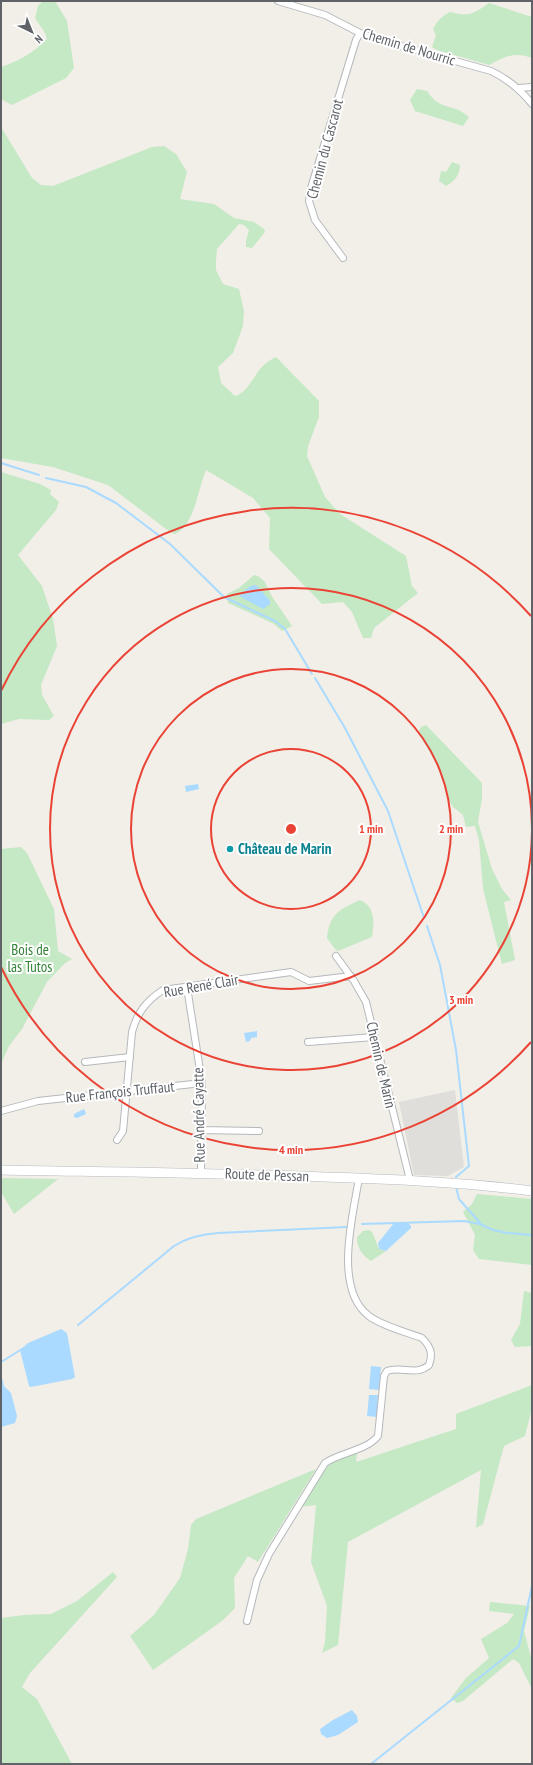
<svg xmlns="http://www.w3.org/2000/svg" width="533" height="1765" font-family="'PT Sans Narrow',sans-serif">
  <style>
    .industrial { fill: #e0deda }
    .green { fill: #c5e8c5 }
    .water { fill: #aadaff }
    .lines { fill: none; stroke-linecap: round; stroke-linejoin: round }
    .stream { stroke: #aadaff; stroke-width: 2 }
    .minor-casing { stroke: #b5b8bc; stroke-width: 8 }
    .secondary-casing { stroke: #b6babf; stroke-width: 10 }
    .minor { stroke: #fff; stroke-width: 6 }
    .secondary { stroke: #fff; stroke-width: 9 }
    .ring { fill: none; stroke: #ea4335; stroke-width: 2 }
    .culture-dot { fill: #0f9aa8; stroke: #fff; stroke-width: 1.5 }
    .labels { text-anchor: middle; stroke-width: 4; stroke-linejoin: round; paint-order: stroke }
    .street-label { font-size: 15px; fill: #5f6368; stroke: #fff }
    .culture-label { font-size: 15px; font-weight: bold; fill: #0d838f; stroke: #fff; text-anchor: start }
    .park-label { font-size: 15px; fill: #348238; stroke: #fff }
    .centre { fill: #ea4335; stroke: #fff; stroke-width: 2 }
    .ring-label { font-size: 12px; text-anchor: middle; font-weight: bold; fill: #ea4335; stroke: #fff; stroke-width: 4; stroke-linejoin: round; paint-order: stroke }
  </style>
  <rect width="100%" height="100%" fill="#f1efe8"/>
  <!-- industrial -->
  <path class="industrial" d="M455 1090 464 1167 448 1176 414 1175 399 1102Z"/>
  <!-- green -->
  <path class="green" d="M43 1H55L67 21 74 68 66 78 12 105 1 99V67C19 61 33 53 47 39L45 33 35 18 38 6Z
    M489 3 532 17V58C515 51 504 57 489 65L437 50 432 47 436 35 433 29C437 21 442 16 450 12 470 17 473 14 489 3Z
    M417 89 427 91C441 112 452 102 469 117L463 126 415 111 410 100Z
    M1 127 32 178 41 185 53 186 152 147 164 146 176 154 187 172 180 199 214 204 234 218 254 222 264 229 265 232 252 248 246 247V241L249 230 244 225 239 224 217 249 216 261V270L223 284 239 289 244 311 243 326 233 353 218 367 221 383 235 396C248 393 255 372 265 364 268 361 272 359 276 357L319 401V417L308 446 307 456 325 497 340 514 406 556 412 586 418 593 374 628 371 638H363L352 612 343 602 322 604 269 549 270 518 253 498 206 470C198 488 195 525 175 534L170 532 108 485 53 467 1 458Z
    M452 162 460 165C460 175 454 182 446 186L439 181 441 171 446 172Z
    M1 472 40 484 51 490 50 494 59 502 56 510 18 555 42 586 53 619 57 646 41 685 42 695 54 716 49 720 19 719 1 724Z
    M254 575 258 576 265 582 271 595 292 626 282 631 274 624 228 603 227 594 239 588Z
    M426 725 482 783V799L478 822 492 869 502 889 511 900 504 902 515 960 502 964 483 889 479 840 475 826 466 827 463 815 453 807 448 799 439 767 418 733 421 727Z
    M21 847 27 853 54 909 58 951 72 959 64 964 47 982 22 1029 9 1046 1 1064V849Z
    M360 900C376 907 374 923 372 937L338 951 335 949 327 938C330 913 339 910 360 900Z
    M1 1178 58 1179 14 1214 1 1192Z
    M477 1194 532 1199V1265L479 1259 473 1250 475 1235 463 1212 472 1204Z
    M369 1230 372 1232 379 1249 386 1251 371 1261C362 1255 357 1248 357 1237L363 1231Z
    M524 1291 532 1293V1346L515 1347 511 1340 520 1324Z
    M532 1385V1408L525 1436 504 1446 483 1524 476 1528 481 1470 348 1542 338 1645 322 1653 325 1642 327 1606 311 1562 316 1505 300 1507 325 1469 332 1462 357 1453 356 1462 456 1429V1414Z
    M316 1469 258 1562 248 1556 234 1578 235 1608 222 1621 153 1670 130 1636 154 1615 180 1578 188 1549 191 1525 196 1519Z
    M113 1572 117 1577 30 1673 22 1687 37 1699 72 1764H1V1618L24 1615 51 1614 77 1601Z
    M490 1602 530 1606 524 1631 532 1661V1689L519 1663 513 1659 463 1701 457 1703 451 1698 466 1678 489 1658 481 1639 507 1623 514 1614 489 1611Z"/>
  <!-- water -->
  <path class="water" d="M255 585 258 587 270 601V604L263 609 239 596 250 586Z
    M198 784 199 789 186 792 185 786Z
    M257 1031V1037L251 1038 250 1041 246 1042 244 1033Z
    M84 1109 86 1114 77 1118 74 1117V1114Z
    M407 1222 411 1226V1228L386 1251 379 1249 378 1243 394 1223Z
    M61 1329 67 1333 75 1377 72 1379 31 1387 29 1386 20 1350 28 1343Z
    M371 1366 381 1367 379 1390 369 1389Z
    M1 1373 4 1386 11 1393 17 1416 15 1423 1 1427Z
    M369 1395H378L377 1417 367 1416Z
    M352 1710 357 1716 358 1722 338 1735 327 1738 321 1734 320 1729 333 1720Z"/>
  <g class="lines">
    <!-- stream -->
    <path class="stream" d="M1 463 39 475
      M46 478 86 487 116 503 170 544 224 597 275 621 285 629 312 674
      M315 678 345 728 388 811 424 918
      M427 926 440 965 456 1050 469 1166 456 1177
      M456 1187 459 1199 480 1223
      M362 1224 464 1221 480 1224 493 1230 507 1233 532 1235
      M78 1325 174 1246C188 1237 202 1234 218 1233L347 1227
      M1 1362 22 1349
      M371 1764 519 1646 532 1586"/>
    <defs>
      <path id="minor" d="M278 1 325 15 360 33 380 40 491 71C508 79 520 89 532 104
        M519 88 532 87
        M343 258 315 220 309 201 311 188 356 40 360 33
        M336 956 354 981 366 1002 410 1180
        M187 987 202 1083 201 1172
        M308 1042 374 1037
        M85 1062 130 1057
        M1 1111 38 1101 202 1083
        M201 1130 259 1131
        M117 1140 123 1131 132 1032C137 1013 146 1001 163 990L291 972 309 981 351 976
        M247 1621 257 1580 269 1554 325 1463C341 1452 366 1451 378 1436L384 1376 387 1371C401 1366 417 1376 429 1365 433 1354 431 1347 422 1338 406 1332 382 1326 369 1316 333 1289 353 1215 359 1178"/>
      <path id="secondary" d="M1 1170C109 1172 216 1173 324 1177 394 1179 463 1182 532 1191"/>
    </defs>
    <!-- minor casing -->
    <use href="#minor" class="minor-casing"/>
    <!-- secondary casing -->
    <use href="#secondary" class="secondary-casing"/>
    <!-- minor -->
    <use href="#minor" class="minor"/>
    <!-- secondary -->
    <use href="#secondary" class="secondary"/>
  </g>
  <!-- distance rings -->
  <g class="ring">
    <circle cx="291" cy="829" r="80"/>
    <circle cx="291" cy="829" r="160"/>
    <path d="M532 831A241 241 0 1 1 532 827"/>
    <path d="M531 1042A321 321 0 0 1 1 967M1 691A321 321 0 0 1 531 616"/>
  </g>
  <!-- markers -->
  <circle class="culture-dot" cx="230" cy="849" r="4"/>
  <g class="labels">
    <!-- street labels -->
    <g class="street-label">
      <text transform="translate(409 47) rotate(17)" y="5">Chemin de Nourric</text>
      <text transform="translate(325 149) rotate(-75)" y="5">Chemin du Cascarot</text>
      <text transform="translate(201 986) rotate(-10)" y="5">Rue René Clair</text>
      <text transform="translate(381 1065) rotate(77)" y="5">Chemin de Marin</text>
      <text transform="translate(120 1092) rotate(-6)" y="5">Rue François Truffaut</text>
      <text transform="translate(199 1115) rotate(-91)" y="5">Rue André Cayatte</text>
      <text transform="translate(267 1175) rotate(2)" y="5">Route de Pessan</text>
    </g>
    <!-- culture labels -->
    <g class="culture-label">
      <text x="238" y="854">Château de Marin</text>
    </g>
    <!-- park labels -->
    <g class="park-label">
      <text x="30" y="955">Bois de<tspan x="30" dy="17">las Tutos</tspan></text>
    </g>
  </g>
  <circle cx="291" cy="829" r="6" class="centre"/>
  <g class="ring-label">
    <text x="371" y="833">1 min</text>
    <text x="451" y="833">2 min</text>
    <text x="461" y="1004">3 min</text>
    <text x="291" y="1154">4 min</text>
  </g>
  <!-- border -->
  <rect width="533" height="1765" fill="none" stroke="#5f6368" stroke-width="4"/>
  <!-- north arrow -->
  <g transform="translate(32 32) rotate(137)" stroke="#ffffff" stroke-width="3" paint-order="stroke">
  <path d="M0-3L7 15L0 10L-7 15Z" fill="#5f6368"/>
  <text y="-6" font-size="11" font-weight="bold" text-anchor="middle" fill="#5f6368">N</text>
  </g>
</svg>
